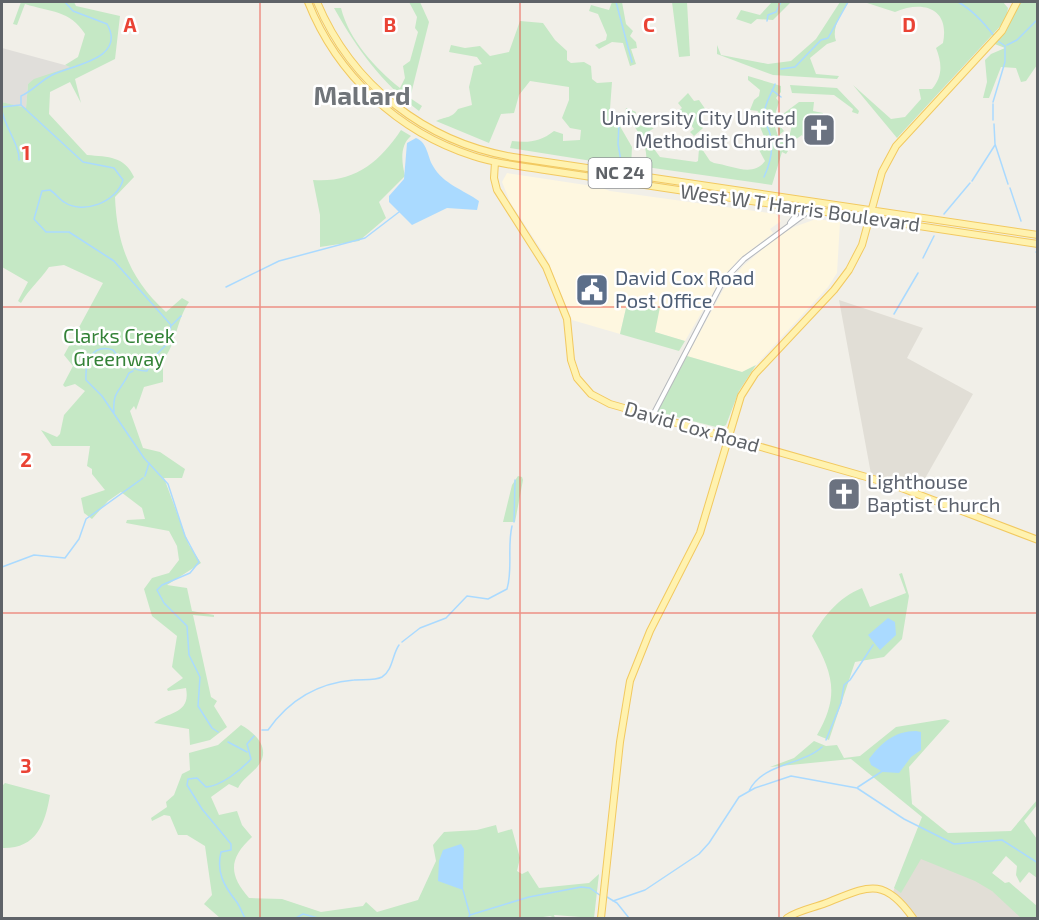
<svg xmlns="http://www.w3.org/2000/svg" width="1039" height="920" font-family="'Exo 2',sans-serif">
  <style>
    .commercial { fill: #fef7e0 }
    .industrial { fill: #e0deda }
    .education { fill: #e1ded6 }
    .green { fill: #c5e8c5 }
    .water { fill: #aadaff }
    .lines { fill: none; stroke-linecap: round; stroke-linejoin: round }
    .stream { stroke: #aadaff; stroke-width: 1.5 }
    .minor-casing { stroke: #b5b8bc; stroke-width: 6 }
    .major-casing { stroke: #f2c960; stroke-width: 8 }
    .minor { stroke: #fff; stroke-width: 4 }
    .major { stroke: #fff2af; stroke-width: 6 }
    .grid { fill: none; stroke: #ea4335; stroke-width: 1.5; stroke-opacity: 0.55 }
    .labels { text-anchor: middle; stroke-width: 5; stroke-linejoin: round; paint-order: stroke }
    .shield { fill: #fff; stroke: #8f9295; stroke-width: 1.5 }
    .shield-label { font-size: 18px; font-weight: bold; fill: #5f6368 }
    .worship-label { font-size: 20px; fill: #5b616d; stroke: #fff; text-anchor: end }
    .street-label { font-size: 20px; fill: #5f6368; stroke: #fff }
    .service-label { font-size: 20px; fill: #4e5e75; stroke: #fff; text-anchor: start }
    .park-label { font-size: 20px; fill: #348238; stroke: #fff }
    .district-label { font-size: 26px; font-weight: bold; fill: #70757a; stroke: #fff }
    .grid-label { font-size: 20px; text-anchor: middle; font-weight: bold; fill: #ea4335; stroke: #fff; stroke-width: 5; stroke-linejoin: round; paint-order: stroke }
  </style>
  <rect width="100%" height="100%" fill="#f1efe8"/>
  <!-- commercial -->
  <path class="commercial" d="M507 173 599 187 610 191 776 214 781 221 770 229 773 233 738 260 720 281 685 341 655 332 626 308 620 334 572 320 546 257 510 202 502 182Z
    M816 219 840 222 837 273 828 287 756 365 742 372 687 356 723 290 743 266 777 237 794 227Z"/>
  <!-- industrial -->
  <path class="industrial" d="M2 48 72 67 28 84 26 109 2 102Z"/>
  <!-- education -->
  <path class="education" d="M839 300 923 328 907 358 973 394 919 489 871 474Z
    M923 817 1037 910V918H918L893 892Z"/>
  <!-- green -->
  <path class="green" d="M21 2H74L76 6 120 16 115 59 75 79 81 103 70 82 50 92 49 114 87 155C109 157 124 156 134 177L115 197C117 245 130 279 166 312L182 298 189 302C176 321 177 343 163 360V382L144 387 136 410 134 406 130 411 143 448 160 452 185 469 182 478H164L189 545 201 563 167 585 187 588 192 611 214 615V617L193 615 211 697 217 701 214 706 227 727 210 740 190 745 189 729 154 723C169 711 191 714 186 688L168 691 167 689 183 678 172 667 177 636 152 616 144 589 152 578 169 573 179 560 177 546 169 531 126 523 127 520 145 519 142 508 121 492 108 501 92 519 84 513 81 498 105 490 92 474V469L87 466 90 446H52L41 430 57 437 60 434 64 415 85 391 75 384 65 387 63 385 73 366 64 355 75 335 71 332 72 328 77 331 103 283 64 265 49 267C40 280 29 289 21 303L18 301 28 282 2 267V102L26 108 28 84 34 79 70 67 65 65 78 57 85 34C70 10 50 12 25 4L17 25 13 24Z
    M409 2H420L429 22 410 98 422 106 419 111C381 82 357 49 334 8H341C349 40 375 68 400 88L405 78 403 66 410 61 418 32 415 28 417 17Z
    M612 2H622L626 24 633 31 630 36 636 42 637 48 631 49 636 64 630 66 623 43 612 42 599 49 595 45 606 40 607 35 598 14 589 11 591 5 609 10Z
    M672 2H687L690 56 679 57Z
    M772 2H791L773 20 757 19 751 24 736 19 741 10 760 15Z
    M840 2H849C842 12 831 28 836 41L827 44 810 58 816 74 839 76 837 79 773 75 717 54V45L721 55 768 64 791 61 816 39Z
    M864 2H1003L1008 8 1006 20 897 138 853 85 891 119 905 117 921 99 919 89H932C943 76 942 63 936 48L943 43C950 8 923 0 895 12Z
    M1017 2H1037V65L1026 81 1021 82 1016 68 1001 67 989 98H983L987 82 985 60 991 54 1005 48 992 43Z
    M520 21 543 23 555 40 567 51V60L571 63 584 62 591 66 592 79 597 83 612 82 610 109 632 147 631 167 619 161H592L510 148 512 141C528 143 540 142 554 131L563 134V141L580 140 581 130 570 128 562 118 569 100V87L530 81 519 95 514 113 501 114 489 143 436 121C446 116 451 119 458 109L472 105 469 87 474 66 482 64 477 57 449 52 451 45 465 48 480 46 490 56 509 52Z
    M748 76 781 86V92L776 98 779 102 773 121 781 145 775 116 779 121 782 119 785 122 780 126 784 131 779 135 788 151 786 154 782 152 772 185 646 167C649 143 638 132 625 113L626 108 636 112 634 118 638 125 654 128 648 132 646 138 660 157 696 162 698 161 699 149H702L710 161 714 163C731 165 753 178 765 161L757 146 765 139 756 117 758 111 750 110 754 100 759 96 760 90 748 80Z
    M790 85 837 88 859 111 858 114 852 112 853 109 834 95 792 93Z
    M688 93 694 101 699 100 708 113 698 119 703 128 694 136 690 132 694 129 679 110 682 108 678 103Z
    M799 102H814L813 111 823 113 822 121 804 138 802 135 792 142 789 138 792 125 783 114Z
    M401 130 411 136C399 146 402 163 405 176L379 202 386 218 359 241 320 247V215L313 180C354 183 379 163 401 130Z
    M646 304 660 307 655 332 685 341 679 351 620 334 626 308Z
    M687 356 742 372 756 365 739 391 726 425 720 428 657 412Z
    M518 476 522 477 523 480 515 522H503L512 485Z
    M902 573 909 596 902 639 884 657 855 662 829 740 817 735C840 696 833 673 812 636 825 615 838 598 862 588L870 607 906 593 899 574Z
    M945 719 950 721 909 767 912 804 948 833 1011 831 1037 800V805L1024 821 1037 839V878L1029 872 1020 883 1016 875 1017 866 1006 856 992 873 1005 883 1009 882 1037 906V918H1021L992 891 975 881 921 859 901 893 894 888 922 817 851 759 770 767 794 758 814 741 826 746 837 745 844 758 860 756 896 727Z
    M241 725C254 732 270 747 260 763 254 773 244 777 238 788L229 784 211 797 219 815 237 811 242 825 252 837C228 859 229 875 249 898L282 899 321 912 363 906 366 902 377 912 418 900 436 861 433 845 444 832 477 830 496 825 498 833 512 829 520 858 517 871 522 874 528 871 539 888 589 883 599 874 594 918 554 915 555 918 550 916 536 918H220L204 904 212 895 205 846 187 835H178L170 816 164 815 152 821 151 818 167 807 166 802 174 795 182 774 190 770 189 753 218 745Z
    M5 783 50 795C45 825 36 849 2 848V786Z"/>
  <!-- water -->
  <path class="water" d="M416 138C428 143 427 156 433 166 443 184 464 190 479 201L477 210 447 208 412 225 389 202V196L404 179 407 143Z
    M888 618 895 622 896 635 880 650 868 635Z
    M916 731 921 732V750L911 757 899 773 883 772 871 765 869 759C882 742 895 731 916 731Z
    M461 844 464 849 463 890 438 881 439 861 443 850Z"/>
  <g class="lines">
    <!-- stream -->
    <path class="stream" d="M65 2 73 11 107 24C127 59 72 65 52 75 40 81 33 91 21 96V105L83 162 114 168 123 180C117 202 83 215 64 202 59 199 55 193 50 190L42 191 34 219 46 232H69L114 261 171 325 168 343 155 356 147 371C131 371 122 362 113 350 92 343 85 362 86 380L102 396 144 458 168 484 185 536 199 562 190 573 162 585 157 590 164 603 187 626 189 655 200 677 198 706 212 728 218 732
      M616 2 632 62
      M958 2C973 10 985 24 995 37
      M767 21 768 15 776 12 781 2
      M998 41 1005 46
      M1007 45 1017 40 1038 19
      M781 69 795 67 821 40 828 38 848 2
      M772 90 781 97
      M993 102 1005 62V46
      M993 104V120
      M2 107 20 105
      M2 111C5 127 20 146 19 160
      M619 123 618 144 621 161
      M994 124 995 144 1008 184
      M764 177C770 164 774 149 770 134 769 128 764 123 764 116 764 104 771 95 775 84
      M972 181 995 145
      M1010 188 1021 221
      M944 214 970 183
      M1036 252 1038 254
      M923 258 934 236
      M226 287 279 261 365 238 399 212
      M894 314 918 273
      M172 325 181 316
      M114 412C112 391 121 391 129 373L133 371
      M145 476 149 463
      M514 522 515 480
      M2 567 34 555 65 558 79 539 86 519 143 478
      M402 642 420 628 446 618 467 596 488 599 507 589C513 569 507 547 512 526
      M262 730H268C289 700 318 683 354 680 362 679 375 681 382 677 393 670 392 655 399 645
      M826 740 841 703 844 685 850 680 873 645
      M228 742 247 752
      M858 787 884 770
      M749 791C762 763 801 766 822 747
      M463 890 470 915
      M607 897 617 903 629 918
      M613 901 645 890 699 854 709 843 739 797 755 788 791 776 857 788 904 819 954 844 1002 840 1038 863
      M245 918C242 913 240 906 236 901 224 886 216 872 221 852L231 850V844L202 809 187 785 188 779 197 778 206 787C221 786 241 770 251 759L247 744 254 736
      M296 918 303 914 318 918
      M468 918 470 915 529 897 581 887 590 888 601 896"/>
    <defs>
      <path id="minor" d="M790 223 796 215 791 207
        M653 415 723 281 744 259 809 211"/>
      <path id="major" d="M308 2C337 75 398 132 473 156 496 164 521 166 545 170L1038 244
        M317 2C352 85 425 142 513 157L1038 235
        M495 162 494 178 497 190 546 267 567 319 571 360 577 378 591 394 610 404 891 484 1038 540
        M601 918 620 742 630 681 650 631 700 533 741 396 755 374 834 290 849 270 862 245 882 172 896 146 1002 31 1017 2
        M787 918C799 910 813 908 826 903 867 887 883 875 913 918"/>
    </defs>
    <!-- minor casing -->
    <use href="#minor" class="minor-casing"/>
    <!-- major casing -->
    <use href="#major" class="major-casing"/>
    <!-- minor -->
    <use href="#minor" class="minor"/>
    <!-- major -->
    <use href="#major" class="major"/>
  </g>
  <!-- grid -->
  <path class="grid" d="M260 2V918M520 2V918M779 2V918M2 307H1038M2 613H1038"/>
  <!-- icons -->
  <defs>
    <symbol id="church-square" viewBox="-11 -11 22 22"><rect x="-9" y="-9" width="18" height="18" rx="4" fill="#6b7280" stroke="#fff"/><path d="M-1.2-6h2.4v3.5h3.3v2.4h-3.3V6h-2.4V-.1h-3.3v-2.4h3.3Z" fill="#fff"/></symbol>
    <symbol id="civic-square" viewBox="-11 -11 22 22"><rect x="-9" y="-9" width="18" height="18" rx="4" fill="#5c6f8a" stroke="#fff"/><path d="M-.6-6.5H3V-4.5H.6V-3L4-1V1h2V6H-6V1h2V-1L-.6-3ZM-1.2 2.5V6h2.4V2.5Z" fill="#fff"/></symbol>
  </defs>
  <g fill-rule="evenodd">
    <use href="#church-square" x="800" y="111" width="38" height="38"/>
    <use href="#civic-square" x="573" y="271" width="38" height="38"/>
    <use href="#church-square" x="825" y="475" width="38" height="38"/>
  </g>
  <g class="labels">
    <!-- shield labels -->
    <rect class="shield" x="588.5" y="158" width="63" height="30" rx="4.5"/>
    <g class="shield-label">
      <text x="620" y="179">NC 24</text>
    </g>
    <!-- worship labels -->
    <g class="worship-label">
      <text x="796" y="125">University City United<tspan x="796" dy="23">Methodist Church</tspan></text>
      <text x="867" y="489" text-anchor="start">Lighthouse<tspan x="867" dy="23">Baptist Church</tspan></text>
    </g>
    <!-- street labels -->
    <g class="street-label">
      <text transform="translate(800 208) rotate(8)" y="7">West W T Harris Boulevard</text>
      <text transform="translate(692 427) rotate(16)" y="7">David Cox Road</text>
    </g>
    <!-- service labels -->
    <g class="service-label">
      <text x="615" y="285">David Cox Road<tspan x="615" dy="23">Post Office</tspan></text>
    </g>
    <!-- park labels -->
    <g class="park-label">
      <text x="119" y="343">Clarks Creek<tspan x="119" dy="23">Greenway</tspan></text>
    </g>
    <!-- district labels -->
    <g class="district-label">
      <text x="362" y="105">Mallard</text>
    </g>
  </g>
  <g class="grid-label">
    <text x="130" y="32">A</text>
    <text x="390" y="32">B</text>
    <text x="649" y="32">C</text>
    <text x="909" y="32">D</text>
    <text x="26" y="160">1</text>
    <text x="26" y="467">2</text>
    <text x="26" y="773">3</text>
  </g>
  <!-- border -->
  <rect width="1039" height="920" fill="none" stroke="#5f6368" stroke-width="6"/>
</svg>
